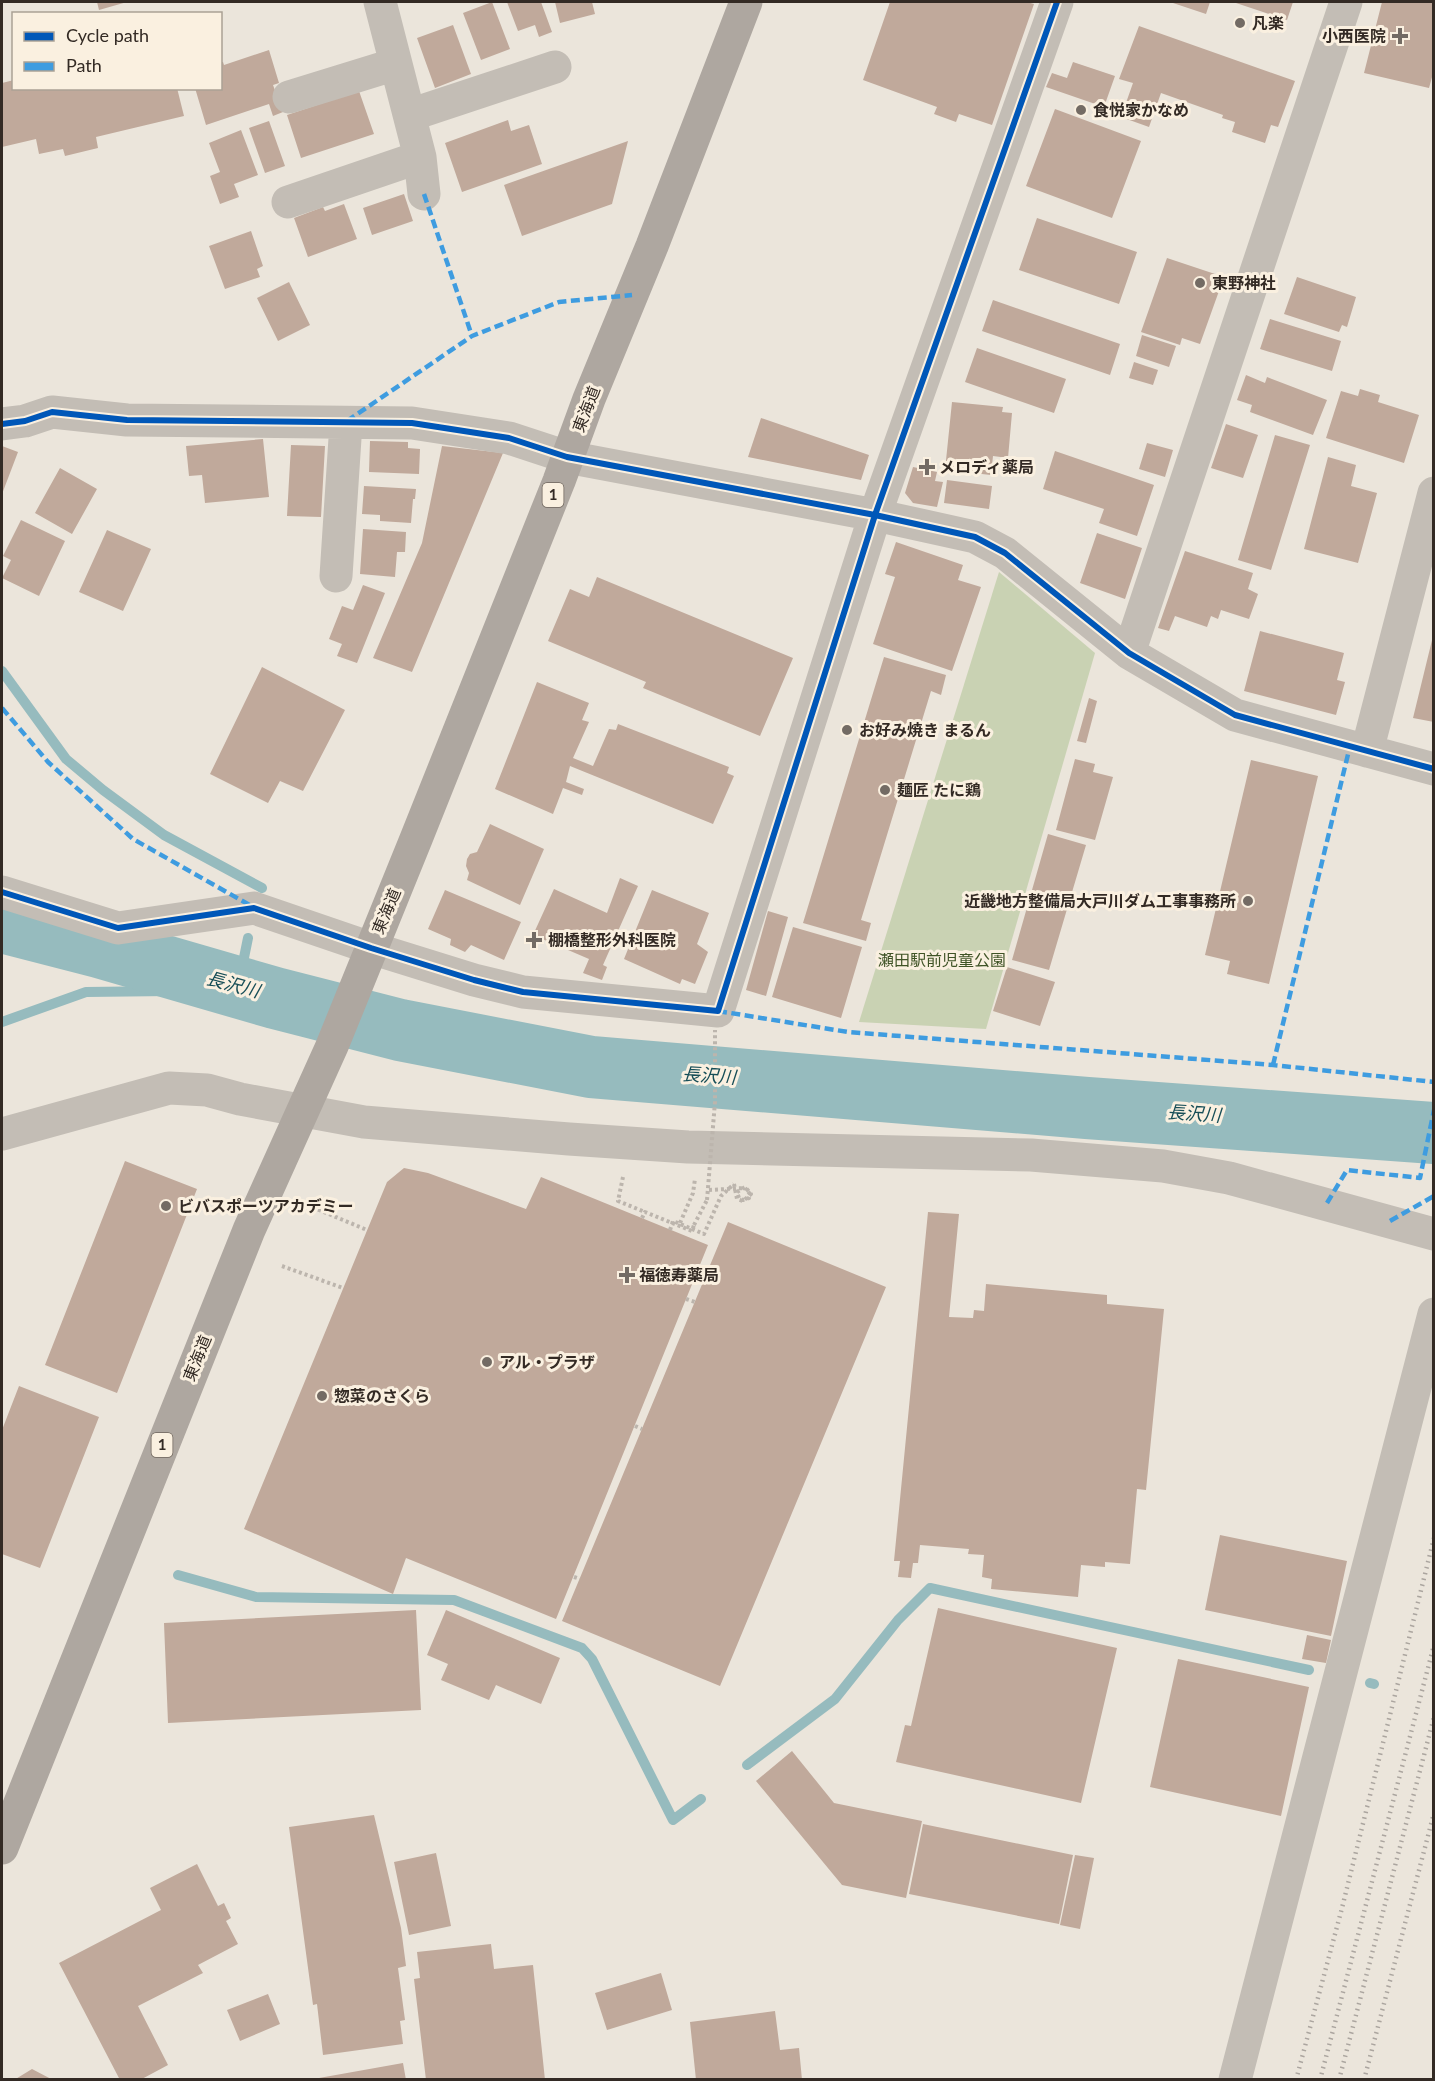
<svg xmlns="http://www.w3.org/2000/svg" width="1435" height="2081" font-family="Lato,'Noto Sans JP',sans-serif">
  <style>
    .park { fill: #c9d2b3 }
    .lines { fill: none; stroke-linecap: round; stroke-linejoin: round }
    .stream { stroke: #96bbbe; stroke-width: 10 }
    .river { stroke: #96bbbe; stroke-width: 62 }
    .building { fill: #c0a99b }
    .path { stroke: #bcb5ad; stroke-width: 4; stroke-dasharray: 3 3; stroke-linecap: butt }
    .minor { stroke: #c3bdb5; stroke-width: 33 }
    .tertiary { stroke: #c3bdb5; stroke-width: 33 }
    .trunk { stroke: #aea7a0; stroke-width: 33 }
    .rail { stroke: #aba59f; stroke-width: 4.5; stroke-dasharray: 1.5 4.5; stroke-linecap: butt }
    .path-bridge { stroke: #bcb5ad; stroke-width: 4; stroke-dasharray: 3 3; stroke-linecap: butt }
    .quiet { stroke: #3e9ce0; stroke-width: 4.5; stroke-dasharray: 9 4.5; stroke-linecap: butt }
    .cycleway-casing { stroke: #faf0e0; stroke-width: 10 }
    .cycleway { stroke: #0057b8; stroke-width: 6 }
    .poi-dot { fill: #736b64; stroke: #faf0e0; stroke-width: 2 }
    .labels { text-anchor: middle; stroke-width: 6; stroke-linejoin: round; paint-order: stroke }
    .shield { fill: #faf0e0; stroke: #6f655c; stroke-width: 1.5 }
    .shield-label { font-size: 15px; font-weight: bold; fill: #332a24 }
    .poi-label { font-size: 16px; font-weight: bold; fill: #332a24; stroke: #faf0e0; text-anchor: start }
    .street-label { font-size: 16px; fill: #332a24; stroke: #faf0e0 }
    .park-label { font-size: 16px; fill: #3f5326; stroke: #faf0e0 }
    .water-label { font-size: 18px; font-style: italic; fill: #174e57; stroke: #faf0e0 }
  </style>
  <rect width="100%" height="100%" fill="#ebe5db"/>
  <!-- park -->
  <path class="park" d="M999 572 1095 653 986 1029 859 1022Z"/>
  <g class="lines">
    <!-- stream -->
    <path class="stream" d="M2 671 66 759 103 790 164 835 262 888
      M238 987 248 938
      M2 1022 86 992 170 991 227 983
      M178 1575 256 1597 454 1600 582 1648 592 1659 673 1820 701 1799
      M1370 1683 1374 1684
      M747 1765 835 1699 898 1620 930 1588 1309 1670"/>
    <!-- river -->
    <path class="river" d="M2 922 99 947 275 998 400 1030 591 1067 1087 1108 1434 1133"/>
  </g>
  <!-- building -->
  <path class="building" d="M97 2H127L99 10Z
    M492 2 510 49 481 60 463 13Z
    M507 2H541L552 32 539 37 535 25 518 31Z
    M555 2H592L595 14 560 23Z
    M890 2H1027L1034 4 992 125 959 114 956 122 934 114 937 107 863 80Z
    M1170 2H1210L1206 14Z
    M1233 2H1293L1287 20Z
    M1382 2H1434V70L1429 88 1364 73Z
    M453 25 471 74 435 88 417 38Z
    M1139 26 1295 81 1278 127 1271 125 1265 143 1232 132 1235 122 1222 118 1223 115 1161 93 1149 127 1121 117 1133 83 1119 79Z
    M269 50 279 83 273 85 283 112 273 116 269 104 206 125 195 88H220V62H223L224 65Z
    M1073 62 1115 76 1104 107 1046 87 1052 73 1067 78Z
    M14 80V88H177L184 116 96 137 98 148 65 156 63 149 39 154 36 139 2 147V83Z
    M359 91 374 134 301 158 287 115Z
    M1055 109 1141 141 1112 218 1026 186Z
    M508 120 511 131 529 125 542 164 462 192 445 143Z
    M269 121 285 166 265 173 249 128Z
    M241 130 258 175 234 184 239 197 220 204 210 176 220 172 209 143Z
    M628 141 612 204 522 236 504 185Z
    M404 194 413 221 372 235 363 208Z
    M344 204 357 239 308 257 294 218 323 207 325 211Z
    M1037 218 1137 252 1119 304 1019 270Z
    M251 231 263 266 257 269 260 277 225 289 209 246Z
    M1167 258 1224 277 1200 344 1182 338 1180 345 1141 332Z
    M1297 277 1356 297 1347 327 1342 325 1339 332 1284 314Z
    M289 282 310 325 278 341 257 298Z
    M993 300 1120 344 1110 375 982 331Z
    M1270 319 1341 341 1332 371 1260 349Z
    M1142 335 1176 346 1169 367 1136 356Z
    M977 348 1066 379 1054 413 965 382Z
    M1134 362 1158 370 1153 385 1129 378Z
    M1246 375 1265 383 1267 377 1327 400 1313 435 1250 412 1252 405 1237 400Z
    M1360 389 1380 395 1378 402 1419 415 1404 463 1326 438 1341 391 1358 396Z
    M952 402 1003 407 1002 412 1012 413 1008 458 993 456 991 475 945 470Z
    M761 418 869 455 861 480 748 457Z
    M1226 424 1258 435 1243 478 1211 468Z
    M1275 435 1310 445 1271 570 1238 560Z
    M263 439 269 497 205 503 202 475 189 476 186 446Z
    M370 441 408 442V448L420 449 419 474 369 472Z
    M1147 443 1173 450 1165 477 1139 469Z
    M291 445 325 446 321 517 287 516Z
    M2 446 18 452 2 494Z
    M442 446 503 453 412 672 373 658 422 543Z
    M1055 451 1154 485 1137 536 1099 523 1104 509 1043 489Z
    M1328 457 1356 465 1351 486 1377 493 1358 563 1304 549Z
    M913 467 937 472 935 481 943 482 937 507 913 503 905 493Z
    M60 468 97 489 72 534 35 513Z
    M947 480 992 486 989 509 944 503Z
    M364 486 416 489 415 499H413L411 523 380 521V515L362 514Z
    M21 520 65 541 39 596 2 578 11 560 3 556Z
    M363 529 406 532 405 552H397L395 577 360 574Z
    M107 530 151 549 123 611 79 592Z
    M1097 533 1142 548 1125 599 1080 583Z
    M896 542 963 565 958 580 981 587 952 671 873 644 895 577 885 574Z
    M1185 551 1253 573 1248 589 1258 594 1249 619 1221 610 1218 619 1211 616 1207 627 1175 616 1169 631 1158 628Z
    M597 577 793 658 760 736 643 688 646 682 548 641 570 589 589 597Z
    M363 585 385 593 357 663 337 656 342 644 329 639 342 606 353 610Z
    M1260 631 1344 653 1337 680 1345 682 1336 715 1244 691Z
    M1433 636H1434V722L1413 718Z
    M884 657 946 675 941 695 931 691 861 920 871 923 866 941 803 923Z
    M262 667 345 710 303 791 280 781 268 803 210 774Z
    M537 682 589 703 582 720 589 722 573 758 593 766 609 729 616 730 618 724 729 767 727 773 734 776 713 824 570 766 566 782 584 789 582 795 563 788 553 814 495 789Z
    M1089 698 1097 701 1086 743 1077 741Z
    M1075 759 1095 764 1093 772 1113 777 1095 840 1056 830Z
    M1251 760 1318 776 1269 984 1227 974 1230 961 1205 955Z
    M490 824 544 849 520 905 467 880 469 873 466 866 467 859 470 854 477 852Z
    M1048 834 1086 845 1049 970 1012 960Z
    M620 878 638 886 603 965 607 967 602 980 583 973 589 959 533 935 554 889 607 913Z
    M445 890 521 922 504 960 471 945 465 952 450 945 451 939 428 929Z
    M652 890 709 913 697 944 708 952 695 984 682 979 680 984 624 959Z
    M768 911 788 917 766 996 746 990Z
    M793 927 862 947 841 1018 772 997Z
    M1007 967 1055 982 1040 1026 993 1011Z
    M125 1161 197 1189 117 1393 45 1365Z
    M404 1168 428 1173 526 1209 541 1177 708 1245 556 1619 406 1558 393 1594 244 1529 387 1182Z
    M928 1212 959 1214 949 1317 973 1318 974 1310 984 1311 986 1284 1107 1295V1304L1164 1309 1146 1490 1137 1489 1130 1564 1105 1562V1567L1081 1565 1078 1597 991 1589 992 1579 982 1577 984 1555 968 1554 969 1549 920 1545 918 1563H913L911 1578 898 1577 900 1561H894Z
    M728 1222 886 1287 720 1686 562 1621Z
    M19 1386 99 1417 40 1568 2 1554V1430Z
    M1220 1535 1347 1561 1331 1636 1205 1610Z
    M938 1608 1117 1648 1081 1803 896 1762 905 1725 911 1726Z
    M416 1610 421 1710 168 1723 164 1623Z
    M446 1610 560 1658 541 1704 496 1685 489 1700 441 1680 448 1664 427 1655Z
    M1307 1635 1331 1640 1326 1663 1302 1659Z
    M1178 1659 1309 1687 1281 1816 1150 1787Z
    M792 1751 834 1803 922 1821 906 1898 842 1885 756 1781Z
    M374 1815 401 1928 406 1966 398 1968 405 2020 400 2021 403 2044 323 2055 317 2004 313 2005 289 1827Z
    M923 1824 1073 1855 1059 1924 909 1894Z
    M436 1853 451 1926 409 1935 394 1862Z
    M1075 1855 1094 1858 1080 1929 1060 1925Z
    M197 1864 218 1906 224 1903 231 1918 226 1921 238 1944 198 1965 203 1973 138 2006 168 2065 140 2080H120L59 1963 161 1910 150 1888Z
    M491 1944 494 1969 533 1965 545 2080H426L414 1979 420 1978 417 1952Z
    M661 1973 672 2010 607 2030 595 1993Z
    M268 1994 280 2024 240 2041 227 2010Z
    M775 2011 780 2050 799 2048 802 2080H696L690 2022Z
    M403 2063 406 2080H319V2078Z
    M32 2069 53 2080H14Z"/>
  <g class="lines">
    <!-- path -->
    <path class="path" d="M623 1177 618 1201 645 1212
      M734 1184 737 1199 743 1201 751 1194 745 1187 737 1192 739 1198 743 1200 749 1198 750 1194 745 1188
      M307 1205 367 1230
      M680 1223 693 1193 695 1179
      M694 1225 707 1200
      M670 1230 673 1221 704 1234 721 1196 734 1184
      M282 1266 343 1288
      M686 1299 695 1302
      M635 1426 642 1429
      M574 1577 580 1579"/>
    <!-- minor -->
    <path class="minor" d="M380 2 420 157 424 194
      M289 97 396 64
      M410 115 555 67
      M288 202 420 157
      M2 424 25 421 52 412 127 420 412 423 509 438 567 457 875 515 975 537 1005 553 1129 653 1235 715 1434 769
      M336 576 346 423
      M1129 653 1346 2
      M1367 751 1434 493
      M2 892 118 928 254 908 371 948 474 980 523 992 718 1011 875 515 1057 2
      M1235 2080 1434 1314"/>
    <!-- tertiary -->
    <path class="tertiary" d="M2 1134 169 1088 207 1090 240 1099 364 1122 569 1139 688 1147 1031 1155 1163 1166 1229 1178 1434 1234"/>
    <!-- trunk -->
    <path class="trunk" d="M2 1848 249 1230 332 1046 416 839 559 481 589 399 652 246 746 2"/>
    <!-- rail -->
    <path class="rail" d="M1296 2080 1342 1908 1434 1538
      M1320 2080 1434 1645
      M1339 2080 1434 1717
      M1364 2080 1434 1813"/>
    <!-- path-bridge -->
    <path class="path-bridge" d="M709 1190 745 1188
      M707 1200 715 1102V1030
      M642 1218 645 1212 692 1231 694 1225"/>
    <!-- quiet -->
    <path class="quiet" d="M424 194 472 336
      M347 421 472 336 559 302 632 295
      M2 708 48 762 133 839 253 907
      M718 1011 848 1032 1273 1065 1434 1082
      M1273 1065 1350 746
      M1327 1203 1347 1170 1420 1178 1434 1110
      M1390 1221 1434 1196"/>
    <defs>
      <path id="cycleway" d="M2 424 25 421 52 412 127 420 412 423 509 438 567 457 875 515 975 537 1005 553 1129 653 1235 715 1434 769
        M2 892 118 928 254 908 371 948 474 980 523 992 718 1011 875 515 1057 2"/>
    </defs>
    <!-- cycleway casing -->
    <use href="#cycleway" class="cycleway-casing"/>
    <!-- cycleway -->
    <use href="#cycleway" class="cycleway"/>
  </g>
  <!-- markers -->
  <g class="poi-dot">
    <circle cx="1240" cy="23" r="6"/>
    <path d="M1397 27h6v6h6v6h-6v6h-6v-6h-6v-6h6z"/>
    <circle cx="1081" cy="110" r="6"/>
    <circle cx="1200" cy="283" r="6"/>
    <path d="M924 458h6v6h6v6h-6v6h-6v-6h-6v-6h6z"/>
    <circle cx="847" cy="730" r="6"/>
    <circle cx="885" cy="790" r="6"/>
    <circle cx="1248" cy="901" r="6"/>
    <path d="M531 931h6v6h6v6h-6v6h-6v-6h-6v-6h6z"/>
    <circle cx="166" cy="1206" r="6"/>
    <path d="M624 1266h6v6h6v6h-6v6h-6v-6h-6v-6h6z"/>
    <circle cx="487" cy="1362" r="6"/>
    <circle cx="322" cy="1396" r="6"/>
  </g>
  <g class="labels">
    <!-- shield labels -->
    <g class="shield">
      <rect x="542.5" y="483" width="21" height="24" rx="4.5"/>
      <rect x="151.5" y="1433" width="21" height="24" rx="4.5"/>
    </g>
    <g class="shield-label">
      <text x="553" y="500">1</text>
      <text x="162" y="1450">1</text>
    </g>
    <!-- poi labels -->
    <g class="poi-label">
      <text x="1252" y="29">凡楽</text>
      <text x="1386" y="42" text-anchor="end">小西医院</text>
      <text x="1093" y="116">食悦家かなめ</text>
      <text x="1212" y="289">東野神社</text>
      <text x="939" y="473">メロディ薬局</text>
      <text x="859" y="736">お好み焼き まるん</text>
      <text x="897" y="796">麺匠 たに鶏</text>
      <text x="1236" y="907" text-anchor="end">近畿地方整備局大戸川ダム工事事務所</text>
      <text x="548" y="946">棚橋整形外科医院</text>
      <text x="178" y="1212">ビバスポーツアカデミー</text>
      <text x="639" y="1281">福徳寿薬局</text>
      <text x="499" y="1368">アル・プラザ</text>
      <text x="334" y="1402">惣菜のさくら</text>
    </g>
    <!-- street labels -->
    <g class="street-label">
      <text transform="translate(586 409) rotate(-69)" y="6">東海道</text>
      <text transform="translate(386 911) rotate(-67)" y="6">東海道</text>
      <text transform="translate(197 1358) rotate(-68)" y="6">東海道</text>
    </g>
    <!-- park labels -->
    <g class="park-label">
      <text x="942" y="966">瀬田駅前児童公園</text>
    </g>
    <!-- water labels -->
    <g class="water-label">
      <text transform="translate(233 985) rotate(15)" y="6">長沢川</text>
      <text transform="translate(709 1076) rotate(4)" y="6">長沢川</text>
      <text transform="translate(1194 1114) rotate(4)" y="6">長沢川</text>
    </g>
  </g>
  <!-- border -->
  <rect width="1435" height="2081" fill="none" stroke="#332a24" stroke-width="6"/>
  <!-- legend -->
  <rect x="12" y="12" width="210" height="78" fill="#faf0e0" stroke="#aaa195" stroke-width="1.5"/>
  <rect x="24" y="32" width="30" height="9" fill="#0057b8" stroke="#aaa195" stroke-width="1.5"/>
  <text x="66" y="42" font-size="18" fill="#332a24">Cycle path</text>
  <rect x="24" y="62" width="30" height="9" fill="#3e9ce0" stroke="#aaa195" stroke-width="1.5"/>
  <text x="66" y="72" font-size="18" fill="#332a24">Path</text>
</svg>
